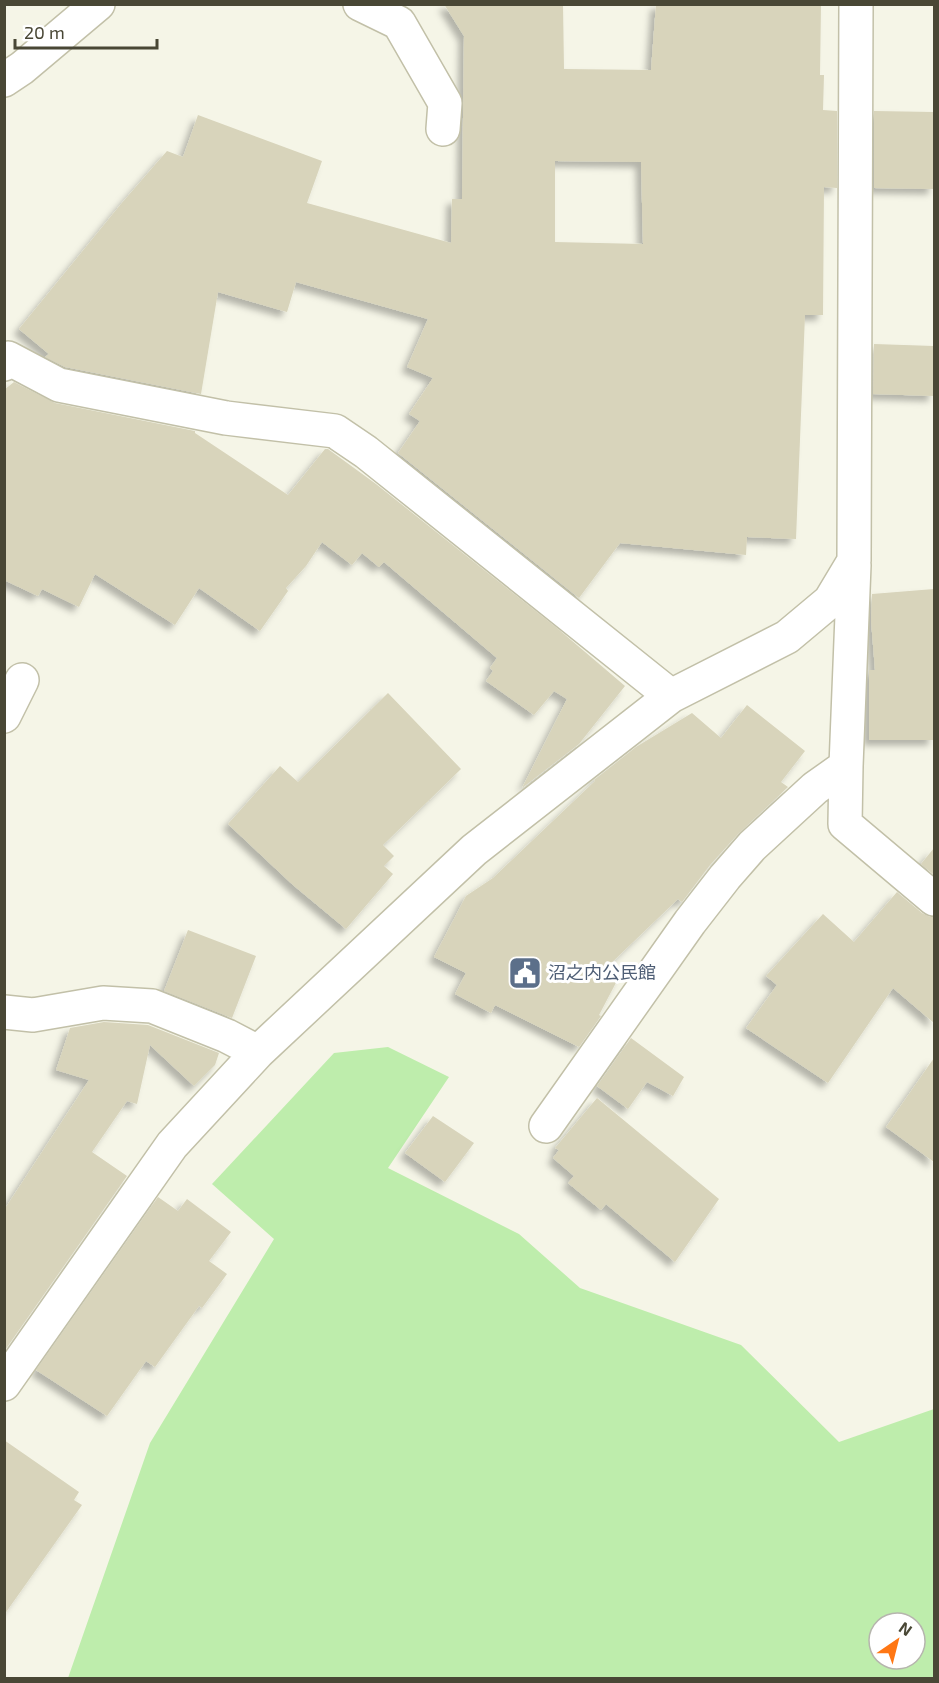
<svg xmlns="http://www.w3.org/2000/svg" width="939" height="1683" font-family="'Exo 2','Noto Sans JP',sans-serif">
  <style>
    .green { fill: #beedac; fill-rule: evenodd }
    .building { fill: #d8d4bb; fill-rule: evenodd; filter: url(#shadow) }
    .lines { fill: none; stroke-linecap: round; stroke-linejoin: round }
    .street-casing { stroke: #c2c0a8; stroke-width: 36 }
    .street { stroke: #fff; stroke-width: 33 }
    .labels { text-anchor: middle; stroke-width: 6; stroke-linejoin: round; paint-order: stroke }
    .service-label { font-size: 18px; fill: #4e5e75; stroke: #fff; text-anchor: start }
  </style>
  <defs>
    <filter id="shadow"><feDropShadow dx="-5.5" dy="5.5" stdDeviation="3" flood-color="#0004"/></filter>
  </defs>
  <rect width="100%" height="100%" fill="#f5f5e7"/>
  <!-- green -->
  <path class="green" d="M388 1047 449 1077 388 1168 519 1234 580 1288 741 1345 839 1442 934 1409V1678H68L150 1443 274 1239 212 1184 334 1053ZM879 1623H915V1659H879Z"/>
  <!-- building -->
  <path class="building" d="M444 4H563L564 69 651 70 656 4H821L820 75H824L823 110 837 111V188L824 187 823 315H805L796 539 747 537 746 555 620 543 579 598 398 453 420 421 409 414 433 378 407 367 428 319 296 282 287 312 218 292 201 394 65 367 45 357 49 354 19 329 121 204 167 151 183 157 198 115 322 161 307 203 451 243 452 199H462L464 36ZM555 161 641 162 643 244 555 242Z
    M874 111 934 112V189L874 188Z
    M874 344 934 346V396L873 394Z
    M14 382 55 403 195 431V433L288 495 325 449H328L376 484 557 628 625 686 579 744 522 788 567 699 554 691 534 715 486 681 493 671 490 668 497 658 384 562 379 567 362 553 352 565 322 542 306 566 286 588 288 591 260 631 199 588 175 625 95 574 79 607 42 589 38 596 4 580V390Z
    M934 589V740H869V670H875L871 620 872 594Z
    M388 693 461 769 383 845 394 856 384 866 393 874 346 929 293 885 228 824 280 766 298 782Z
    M747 705 805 751 781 782 788 787 738 834 710 865 682 902 678 899 606 968 620 975 599 1015 601 1016 579 1047 495 1005 491 1013 455 994 466 973 434 957 466 896 493 878 595 781 594 780 636 747 692 713 721 738Z
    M934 848V875L921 864Z
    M897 892 922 913 930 917H934V1023L893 988 828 1083 746 1028 777 985 766 976 823 914 854 942Z
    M188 930 256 956 232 1018 164 991Z
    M104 1022 148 1025 219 1053 215 1065 194 1086 150 1045 137 1104 127 1101 92 1152 127 1176 5 1350 4 1210 89 1080 56 1070 70 1028Z
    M631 1038 684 1077 673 1096 647 1082 628 1109 597 1086Z
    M934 1058V1162L886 1127Z
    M597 1098 719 1199 675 1262 606 1204 601 1210 568 1183 574 1176 553 1158 559 1150 555 1148Z
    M433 1116 474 1143 445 1182 405 1153Z
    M158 1197 178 1211 187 1199 231 1232 209 1261 227 1274 202 1308 199 1306 155 1367 146 1361 107 1416 36 1370Z
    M4 1440 79 1492 74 1500 82 1505 4 1615Z"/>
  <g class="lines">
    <defs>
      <path id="street" d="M360 4 399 23 445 103 443 129
        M4 80 22 68 98 4
        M4 364 8 358 59 385 226 418 335 431 366 452 671 696
        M854 565 846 766 845 824 934 899
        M4 716 22 680
        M4 1012 33 1015 103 1003 152 1006 227 1036 258 1052
        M546 1126 690 922 725 877 752 846 815 788 846 766
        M4 1384 172 1145 258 1052 474 850 671 696 787 637 830 601 854 561 856 4"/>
    </defs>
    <!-- street casing -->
    <use href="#street" class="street-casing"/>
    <!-- street -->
    <use href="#street" class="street"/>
  </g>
  <!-- icons -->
  <defs>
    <symbol id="civic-square" viewBox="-11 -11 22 22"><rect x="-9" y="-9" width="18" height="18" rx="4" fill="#5c6f8a" stroke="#fff"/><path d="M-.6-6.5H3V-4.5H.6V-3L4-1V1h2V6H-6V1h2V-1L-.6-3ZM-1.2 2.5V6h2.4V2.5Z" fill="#fff"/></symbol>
  </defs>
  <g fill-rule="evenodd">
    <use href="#civic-square" x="506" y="954" width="38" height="38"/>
  </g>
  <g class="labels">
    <!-- service labels -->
    <g class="service-label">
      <text x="548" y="979">沼之内公民館</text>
    </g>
  </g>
  <!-- border -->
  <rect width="939" height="1683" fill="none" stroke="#494735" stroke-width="12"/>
  <!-- north arrow -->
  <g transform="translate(897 1641) rotate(35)"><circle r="28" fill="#ffffff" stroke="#b6b5ae" stroke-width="1.5"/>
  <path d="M0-4.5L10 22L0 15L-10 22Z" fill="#ff7714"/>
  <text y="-9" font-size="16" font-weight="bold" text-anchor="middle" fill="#494735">N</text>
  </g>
  <!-- scale -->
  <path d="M15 39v9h142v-9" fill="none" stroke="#494735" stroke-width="3"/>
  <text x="24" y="39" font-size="18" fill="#494735" stroke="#ffffff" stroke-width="4.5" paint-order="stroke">20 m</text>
</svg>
